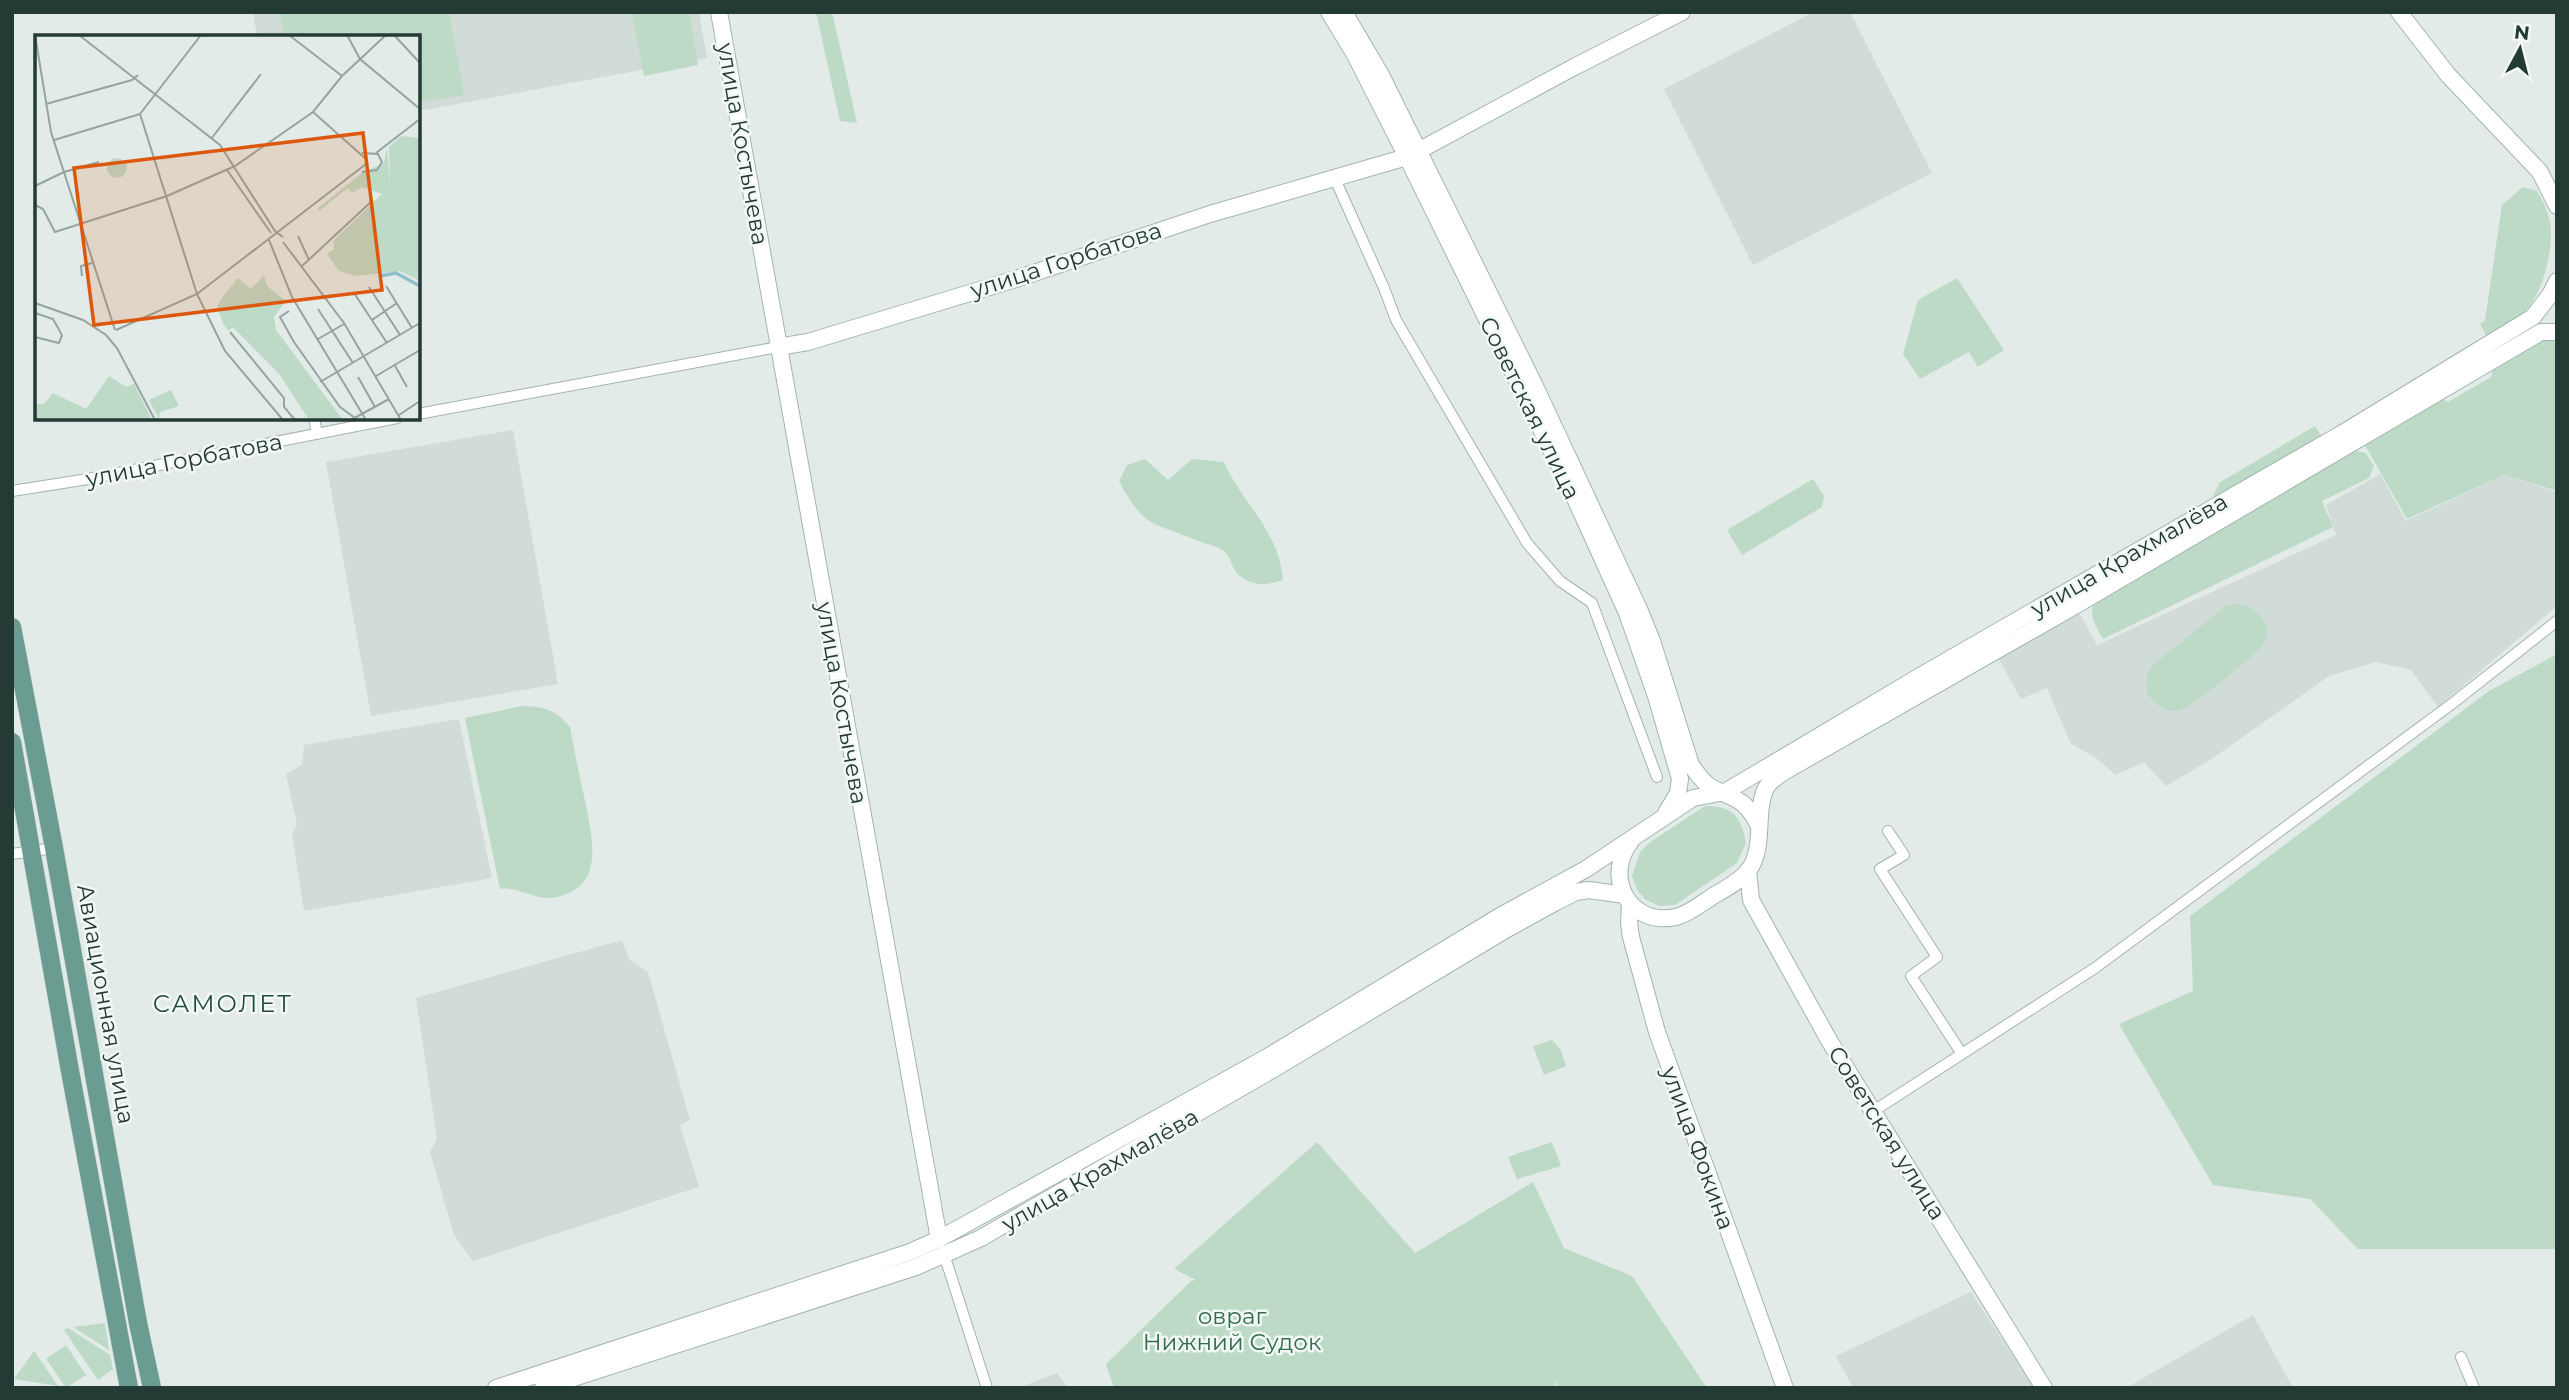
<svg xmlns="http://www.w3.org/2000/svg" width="2569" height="1400" font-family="Montserrat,sans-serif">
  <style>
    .built { fill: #d1dbd7 }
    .green { fill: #bddac7 }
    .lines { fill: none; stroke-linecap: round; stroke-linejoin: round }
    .minor-casing { stroke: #a5b2af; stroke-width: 12 }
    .secondary-casing { stroke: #a2b5b0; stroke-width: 18 }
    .primary-casing { stroke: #c2c8c6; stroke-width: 19 }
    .minor { stroke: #fff; stroke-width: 10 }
    .secondary { stroke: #fff; stroke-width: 16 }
    .primary { stroke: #6b9c92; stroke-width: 18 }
    .labels { text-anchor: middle; stroke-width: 5; stroke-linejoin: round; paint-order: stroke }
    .street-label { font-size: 23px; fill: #243a35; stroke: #f2f8f5 }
    .park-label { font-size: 23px; fill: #326d4c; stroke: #f2f8f5 }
    .neighbourhood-label { font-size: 24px; letter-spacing: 2px; fill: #224a43; stroke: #f2f8f5 }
    .inset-river { fill: none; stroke: #90beca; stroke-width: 3.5 }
    .inset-road { fill: none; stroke: #96a4a0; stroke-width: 2 }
    .view { fill: #de570e; fill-opacity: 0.15; stroke: #de570e; stroke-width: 3.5 }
    .inset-edge { fill: none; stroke: #243a35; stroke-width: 3.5 }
  </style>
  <rect width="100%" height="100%" fill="#e2ebe8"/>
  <!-- built -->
  <path class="built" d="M253 12H699L707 58 418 111V37H257Z
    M1814 12H1850L1932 173 1753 265 1664 89Z
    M513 430 558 684 371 716 326 462Z
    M2380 474 2406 521 2504 475 2557 492V606L2438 707 2411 670 2376 662 2329 676 2213 758 2166 786 2144 762 2116 775 2095 757 2071 744 2047 688 2021 699 1995 652 2075 605 2097 645 2336 535 2326 505Z
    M459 719 492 878 304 911 292 835 297 824 286 774 302 765 304 745Z
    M622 940 629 959 648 972 690 1120 680 1125 699 1187 473 1261 454 1235 430 1152 437 1139 416 998Z
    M1971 1292 2034 1388H1853L1836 1356Z
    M2253 1315 2293 1388H2126Z
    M1057 1373 1068 1388H1015L1026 1385Z"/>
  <!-- green -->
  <path class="green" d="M280 12H449L464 95 418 102V37H284Z
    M632 12H689L698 65 644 76Z
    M816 12H832L857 123 840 121Z
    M2523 187 2537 191C2544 203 2551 217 2551 232 2552 254 2542 293 2527 309 2516 322 2502 330 2488 339L2480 324 2485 320 2502 205Z
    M1957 278 2004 350 1978 367 1969 352 1920 379 1903 354 1918 300Z
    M2557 338V491L2504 475 2407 519 2363 442 2439 398 2448 402 2491 377 2494 365 2535 342Z
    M2315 426 2321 435 2313 442 2211 502 2219 483Z
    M2351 450 2366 453 2374 466 2369 478 2322 501 2333 527 2103 639C2095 624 2087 614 2096 598Z
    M1145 459 1168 480 1192 459 1224 462C1243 505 1279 530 1283 580 1267 586 1245 587 1234 569 1231 563 1230 556 1224 551 1217 546 1206 544 1198 541 1152 521 1144 529 1119 481L1127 465Z
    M1813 479 1824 496 1822 507 1742 555 1727 530Z
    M2237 604C2261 607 2276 628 2260 649 2245 661 2190 712 2174 711 2162 711 2153 702 2147 693V675L2153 665 2226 606Z
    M2557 654V1249H2358L2310 1199 2213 1185 2119 1024 2193 991 2190 916 2489 691Z
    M522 706C543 706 556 710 570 727 574 750 579 773 584 796 591 832 608 886 557 897 536 902 520 886 500 889L465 718Z
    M1705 806C1733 806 1741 816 1746 843L1737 863 1675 905 1659 906 1645 899 1637 890 1632 876 1640 852 1649 843Z
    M1552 1040 1561 1050 1566 1066 1544 1075 1533 1046Z
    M1317 1142 1415 1253 1533 1182 1564 1248 1632 1276 1707 1388H1556V1378L1554 1388H1114L1106 1364 1191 1281 1196 1280 1174 1269Z
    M1552 1142 1561 1166 1517 1179 1508 1157Z
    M105 1323 109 1350 73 1327Z
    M68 1328 110 1355 113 1369 98 1380 64 1330Z
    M66 1345 86 1375 66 1388 46 1359Z
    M34 1351 58 1386 14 1379Z"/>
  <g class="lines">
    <defs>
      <path id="minor" d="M1335 179 1384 288 1396 320 1527 543 1560 581 1592 603 1657 777
        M418 414 778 347
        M314 418 317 434
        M12 491 88 479 397 418
        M1888 831 1904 855 1880 869 1937 957 1911 976 1962 1054
        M12 854 54 848
        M1872 1112 2095 968 2453 703 2557 621
        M943 1251 987 1388
        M2461 1357 2474 1388"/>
      <path id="secondary" d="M719 12 939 1239
        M1329 12 1354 53 1407 157 1573 494 1627 613 1656 696 1680 779 1678 793 1666 813
        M1344 12 1381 75 1534 384 1639 609 1652 641 1691 765C1697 773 1702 782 1711 787 1737 801 1744 797 1759 826
        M2399 12 2448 75 2540 172 2557 206
        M778 347 808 342 1016 279 1210 214 1407 157 1574 67 1682 12
        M1631 841C1603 877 1629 927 1676 917 1689 914 1702 903 1713 896 1725 889 1740 881 1748 871 1766 848 1754 813 1766 788 1769 782 1777 777 1782 773L2078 604 2541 332H2557
        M1748 870 1751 900 1830 1042 2044 1388
        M1630 903 1629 923 1631 937 1657 1032 1785 1388
        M496 1388 910 1252 939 1239 1269 1056 1500 916 1586 869 1693 798 1725 792 1922 675 2341 434 2533 317 2550 295 2557 281
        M543 1388 916 1267 981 1238 1277 1067 1507 929 1556 902 1576 892 1589 890 1625 895"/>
      <path id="primary" d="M12 627 54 848 138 1323 152 1388
        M12 742 70 1071 129 1388"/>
    </defs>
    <!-- minor casing -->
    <use href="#minor" class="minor-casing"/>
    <!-- secondary casing -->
    <use href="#secondary" class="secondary-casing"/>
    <!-- primary casing -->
    <use href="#primary" class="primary-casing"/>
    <!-- minor -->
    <use href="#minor" class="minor"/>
    <!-- secondary -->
    <use href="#secondary" class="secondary"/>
    <!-- primary -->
    <use href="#primary" class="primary"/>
  </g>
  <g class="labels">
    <!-- street labels -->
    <g class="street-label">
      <text transform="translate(743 144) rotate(80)" y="8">улица Костычева</text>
      <text transform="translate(1066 260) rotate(-18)" y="8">улица Горбатова</text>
      <text transform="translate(1530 408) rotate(64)" y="8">Советская улица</text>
      <text transform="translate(184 460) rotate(-11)" y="8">улица Горбатова</text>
      <text transform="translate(2129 555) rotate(-30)" y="8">улица Крахмалёва</text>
      <text transform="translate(842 703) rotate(80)" y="8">улица Костычева</text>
      <text transform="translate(106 1004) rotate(80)" y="8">Авиационная улица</text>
      <text transform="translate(1887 1133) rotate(58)" y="8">Советская улица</text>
      <text transform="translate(1698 1148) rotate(70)" y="8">улица Фокина</text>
      <text transform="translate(1100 1170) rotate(-30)" y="8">улица Крахмалёва</text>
    </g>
    <!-- park labels -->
    <g class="park-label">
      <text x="1232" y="1324">овраг<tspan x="1232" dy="26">Нижний Судок</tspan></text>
    </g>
    <!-- neighbourhood labels -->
    <g class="neighbourhood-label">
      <text x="223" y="1012">САМОЛЕТ</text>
    </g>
  </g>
  <!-- overview -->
  <g transform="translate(35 35)">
    <rect width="385" height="385" fill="#e2ebe8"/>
    <path d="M366 101 385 103V246L365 236 321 241 304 236 292 219 299 214 298 206 347 159 327 152 317 158 313 153 284 176 283 173 327 138 349 128 352 112 355 151 354 112ZM72 133a10 10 0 1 1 20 0a10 10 0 1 1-20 0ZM229 240 232 251 251 266 239 282 241 295 308 385H274L245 340 198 292 193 296 188 288 182 271 189 260 203 243 216 254ZM74 341 91 352 99 349 117 385H0V369H9L18 358 51 374ZM136 355 144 371 125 377 124 384 114 365Z" fill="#bddac7"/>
    <path class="inset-river" d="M345 241 361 238 385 251"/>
    <path class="inset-road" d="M0 0 16 97 80 295M44 0 185 110 240 196 248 202M254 0 307 41M312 0 325 24 385 74M359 0 385 28M11 69 97 45 103 40M278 77 331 124M105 79 166 0M176 104 226 39M19 105 105 79 162 259M327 118 343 119 347 127 342 135 327 137M341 118 385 84M192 135 236 198M29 137 64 127M0 151 29 137M132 161 200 131 278 77 307 41 351 0M0 170 8 174 20 197 132 161M263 201 274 225M234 205 257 262 331 385M248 207 309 288 366 385M266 232 338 165M47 241 46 231 57 228M351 251 377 293M334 252 365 300M319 258 352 308M162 259 190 316 248 385M0 268 48 285 71 300 82 313 120 385M283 274 318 328M254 276 245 282 259 307 305 372 320 383M0 278 18 284 27 300 24 308 0 302M337 285 362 268M81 295 162 259 331 129M195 297 249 363V372L260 385M283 304 309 289M359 329 372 352M341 341 385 315M323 342 340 372M285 347 385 288M364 380 385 366M316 385 354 364"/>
    <path class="view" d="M328 98 347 255 59 290 39 133Z"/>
    <rect width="385" height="385" class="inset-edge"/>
  </g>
  <!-- border -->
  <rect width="2569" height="1400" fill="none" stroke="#243a35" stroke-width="28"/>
  <!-- north arrow -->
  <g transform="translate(2520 49) rotate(7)" stroke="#f2f8f5" stroke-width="5" paint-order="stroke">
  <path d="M0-5L12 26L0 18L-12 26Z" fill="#243a35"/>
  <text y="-10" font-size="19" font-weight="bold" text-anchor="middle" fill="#243a35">N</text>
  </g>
</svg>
